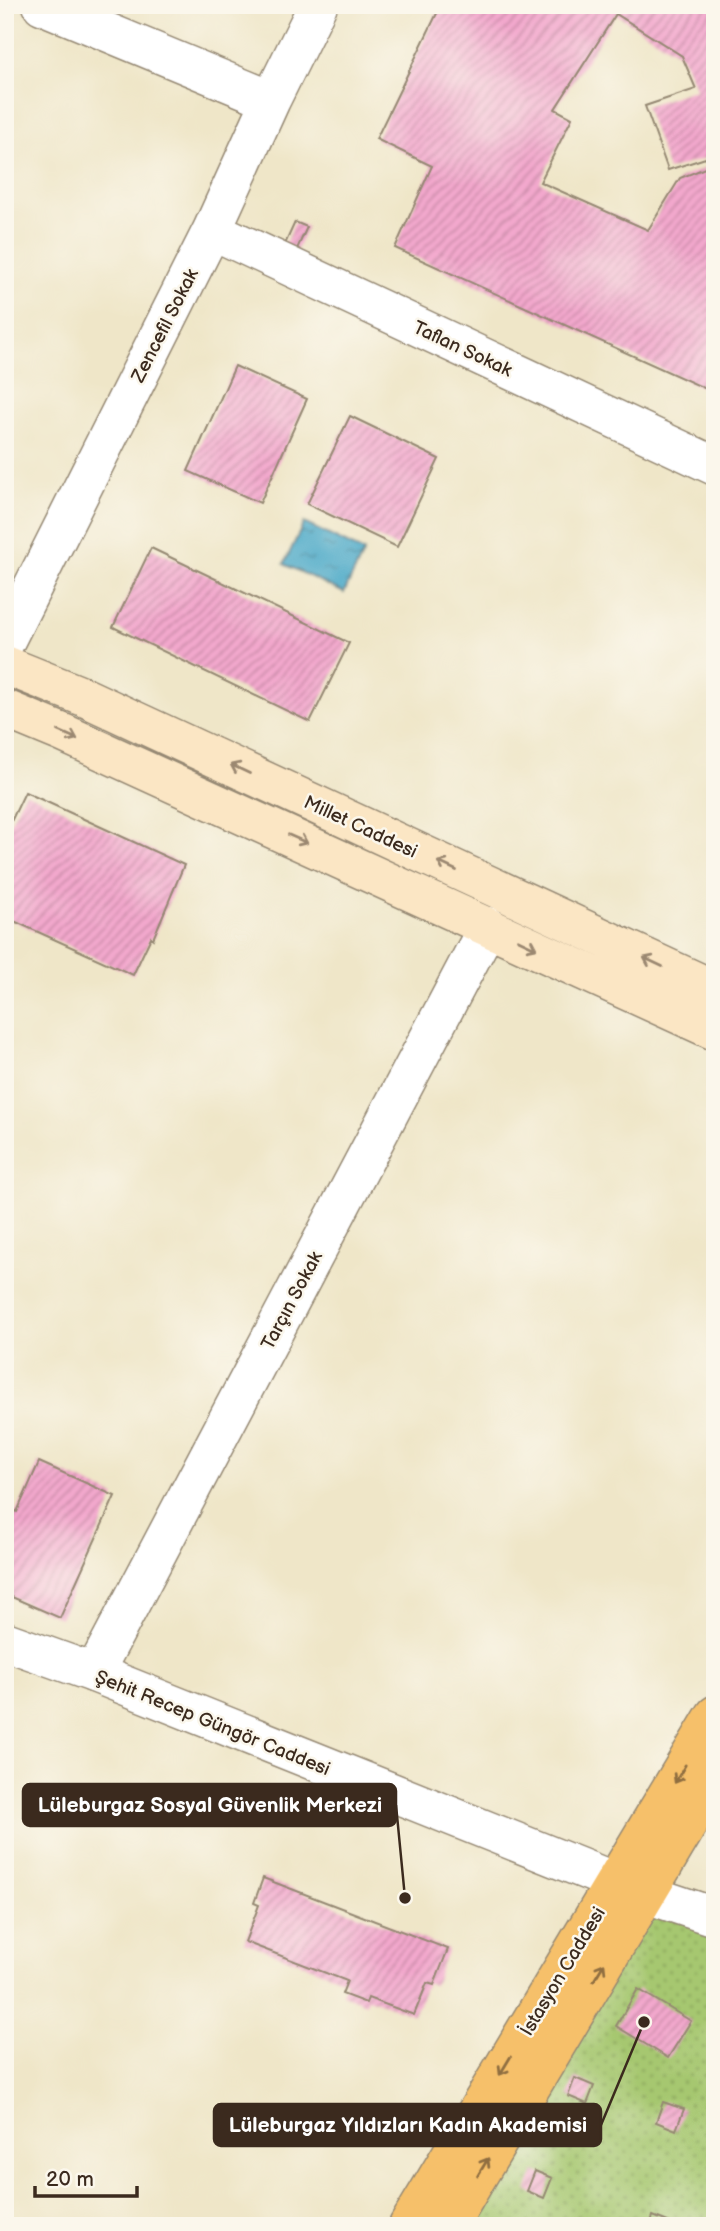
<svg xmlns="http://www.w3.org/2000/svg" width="720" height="2231" font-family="'Balsamiq Sans',sans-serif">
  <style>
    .park { fill: url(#park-dots); stroke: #707847; stroke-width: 2 }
    .water { fill: url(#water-ripples); stroke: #416872; stroke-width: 2 }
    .building { fill: url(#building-hatch) }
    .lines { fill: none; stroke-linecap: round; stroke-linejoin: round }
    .minor-casing { stroke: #958873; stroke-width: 41 }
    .tertiary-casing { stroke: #958873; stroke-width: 41 }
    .secondary-casing { stroke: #958873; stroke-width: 41 }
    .primary-casing { stroke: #958873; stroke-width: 41 }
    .minor { stroke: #fff; stroke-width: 38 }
    .tertiary { stroke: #fff; stroke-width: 38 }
    .secondary { stroke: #fbe6c4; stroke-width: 38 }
    .primary { stroke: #f6c06b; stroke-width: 38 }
    .oneway { stroke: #9b8871 }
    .oneway2 { stroke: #8f6e41 }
    .labels { text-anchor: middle; stroke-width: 5; stroke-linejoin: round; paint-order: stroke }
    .street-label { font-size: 19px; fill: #3b2a1e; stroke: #fbf7ec }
    .leader { fill: none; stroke: #3b2a1e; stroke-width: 2.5 }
    .callout-dot { fill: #3b2a1e; stroke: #fbf7ec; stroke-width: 2.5 }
    .callout { fill: #3b2a1e; stroke: #3b2a1e; stroke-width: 2.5 }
    .callout-label { font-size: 21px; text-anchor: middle; font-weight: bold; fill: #fff }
  </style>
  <defs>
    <pattern id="park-dots" width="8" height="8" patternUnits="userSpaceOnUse" patternTransform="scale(1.75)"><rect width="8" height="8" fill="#a6c770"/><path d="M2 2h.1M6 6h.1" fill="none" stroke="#88a25b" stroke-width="1.8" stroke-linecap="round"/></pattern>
    <pattern id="water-ripples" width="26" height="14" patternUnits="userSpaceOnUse" patternTransform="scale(1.75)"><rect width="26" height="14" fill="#47a7c7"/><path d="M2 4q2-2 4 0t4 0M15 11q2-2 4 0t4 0" fill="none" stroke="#3c88a1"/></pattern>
    <pattern id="building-hatch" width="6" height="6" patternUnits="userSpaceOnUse" patternTransform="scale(1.75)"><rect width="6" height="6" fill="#f3a8cd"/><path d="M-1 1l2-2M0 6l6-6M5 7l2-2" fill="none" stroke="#c689a6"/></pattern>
  </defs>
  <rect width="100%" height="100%" fill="#fbf7ec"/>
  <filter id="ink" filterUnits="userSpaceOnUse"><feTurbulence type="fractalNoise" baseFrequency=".0143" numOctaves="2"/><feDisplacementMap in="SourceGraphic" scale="14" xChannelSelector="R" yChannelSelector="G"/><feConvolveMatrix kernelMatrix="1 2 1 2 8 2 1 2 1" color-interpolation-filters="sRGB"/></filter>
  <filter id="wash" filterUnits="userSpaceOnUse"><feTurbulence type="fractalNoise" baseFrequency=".00686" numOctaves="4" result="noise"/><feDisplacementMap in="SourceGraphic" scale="28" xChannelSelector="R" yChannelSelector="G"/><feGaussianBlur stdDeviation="1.57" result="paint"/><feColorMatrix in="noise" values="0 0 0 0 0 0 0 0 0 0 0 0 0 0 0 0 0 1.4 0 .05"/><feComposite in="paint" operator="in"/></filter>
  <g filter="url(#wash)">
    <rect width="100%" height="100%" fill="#efe6c8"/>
    <!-- park -->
    <path class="park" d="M649 1905 715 1927V2226H455Z"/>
    <!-- water -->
    <path class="water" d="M304 523 364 552 344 593 284 564Z"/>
    <g id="blocks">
      <!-- building -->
      <path class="building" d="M441 5H715V155L668 170 645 106 696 89 682 56 616 14 555 109 572 118 540 182 648 230 680 178 715 164V393L395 248 432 166 376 139Z
        M295 222 307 227 293 258 281 253Z
        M235 366 307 399 260 503 188 471Z
        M350 416 439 459 397 547 307 504Z
        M151 548 349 643 310 722 113 627Z
        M25 792 184 865 153 939 151 937 133 975 5 917V834Z
        M39 1462 115 1496 60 1618 5 1594V1506L17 1512Z
        M263 1878 448 1949 434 1985 427 1983 414 2015 368 1998 366 2003 342 1994 347 1981 245 1942 259 1905 254 1903Z
        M638 1989 691 2021 668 2058 616 2026Z
        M575 2078 594 2086 587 2104 568 2096Z
        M663 2102 684 2109 676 2130 656 2122Z
        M535 2171 552 2178 544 2198 527 2191Z
        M653 2216 673 2224 672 2226H650Z"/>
    </g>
  </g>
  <g filter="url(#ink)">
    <use href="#blocks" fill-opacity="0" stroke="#958873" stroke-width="2"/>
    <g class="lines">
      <defs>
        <path id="minor" d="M42 5 271 100
          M212 230 715 466
          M5 642 212 230 271 100 318 5
          M94 1673 488 926
          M646 1894 715 1917"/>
        <path id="tertiary" d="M5 1641 94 1673 616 1882"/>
        <path id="secondary" d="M5 665 82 696 715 990
          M5 709 63 733 715 1031"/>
        <path id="primary" d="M408 2226 715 1715
          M448 2226 715 1779"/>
      </defs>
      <!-- minor casing -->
      <use href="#minor" class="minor-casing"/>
      <!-- tertiary casing -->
      <use href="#tertiary" class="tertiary-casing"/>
      <!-- secondary casing -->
      <use href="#secondary" class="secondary-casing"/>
      <!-- primary casing -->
      <use href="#primary" class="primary-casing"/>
      <!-- minor -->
      <use href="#minor" class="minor"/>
      <!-- tertiary -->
      <use href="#tertiary" class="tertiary"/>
      <!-- secondary -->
      <use href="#secondary" class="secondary"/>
      <!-- primary -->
      <use href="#primary" class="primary"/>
    </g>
    <!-- one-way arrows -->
    <defs><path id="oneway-shaft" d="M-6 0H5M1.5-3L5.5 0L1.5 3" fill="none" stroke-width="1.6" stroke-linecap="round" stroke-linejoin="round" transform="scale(1.75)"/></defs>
    <g class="oneway">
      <use href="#oneway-shaft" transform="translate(68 735) rotate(24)"/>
      <use href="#oneway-shaft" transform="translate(240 769) rotate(-155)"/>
      <use href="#oneway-shaft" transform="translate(298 839) rotate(24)"/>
      <use href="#oneway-shaft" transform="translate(447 866) rotate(-155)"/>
      <use href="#oneway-shaft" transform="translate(527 944) rotate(25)"/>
      <use href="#oneway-shaft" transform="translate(653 962) rotate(-155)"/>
    </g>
    <g class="oneway2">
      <use href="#oneway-shaft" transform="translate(680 1774) rotate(120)"/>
      <use href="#oneway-shaft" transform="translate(599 1972) rotate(-59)"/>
      <use href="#oneway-shaft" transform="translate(505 2066) rotate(121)"/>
      <use href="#oneway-shaft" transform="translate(483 2167) rotate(-59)"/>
    </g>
  </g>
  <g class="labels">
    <!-- street labels -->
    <g class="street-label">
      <text transform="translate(164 325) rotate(-63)" y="7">Zencefil Sokak</text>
      <text transform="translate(463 348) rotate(25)" y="7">Taflan Sokak</text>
      <text transform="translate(361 826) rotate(25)" y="7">Millet Caddesi</text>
      <text transform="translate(291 1300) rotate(-62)" y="7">Tarçın Sokak</text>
      <text transform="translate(213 1722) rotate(22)" y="7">Şehit Recep Güngör Caddesi</text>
      <text transform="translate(562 1971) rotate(-59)" y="7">İstasyon Caddesi</text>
    </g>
  </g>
  <!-- callouts -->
  <path class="leader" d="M405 1898L396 1805M644 2022L601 2125"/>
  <g class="callout-dot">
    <circle cx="405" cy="1898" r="7"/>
    <circle cx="644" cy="2022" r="7"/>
  </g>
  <g class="callout">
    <rect x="23" y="1784" width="373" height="42" rx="7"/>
    <rect x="214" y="2104" width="387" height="42" rx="7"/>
  </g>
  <g class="callout-label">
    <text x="210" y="1812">Lüleburgaz Sosyal Güvenlik Merkezi</text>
    <text x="408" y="2132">Lüleburgaz Yıldızları Kadın Akademisi</text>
  </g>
  <!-- margin -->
  <rect width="720" height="2231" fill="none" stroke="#fbf7ec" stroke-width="28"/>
  <!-- scale -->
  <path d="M35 2186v10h102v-10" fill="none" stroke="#3b2a1e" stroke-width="3.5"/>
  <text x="46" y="2186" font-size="21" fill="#3b2a1e" stroke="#fbf7ec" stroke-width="5" paint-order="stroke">20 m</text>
</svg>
